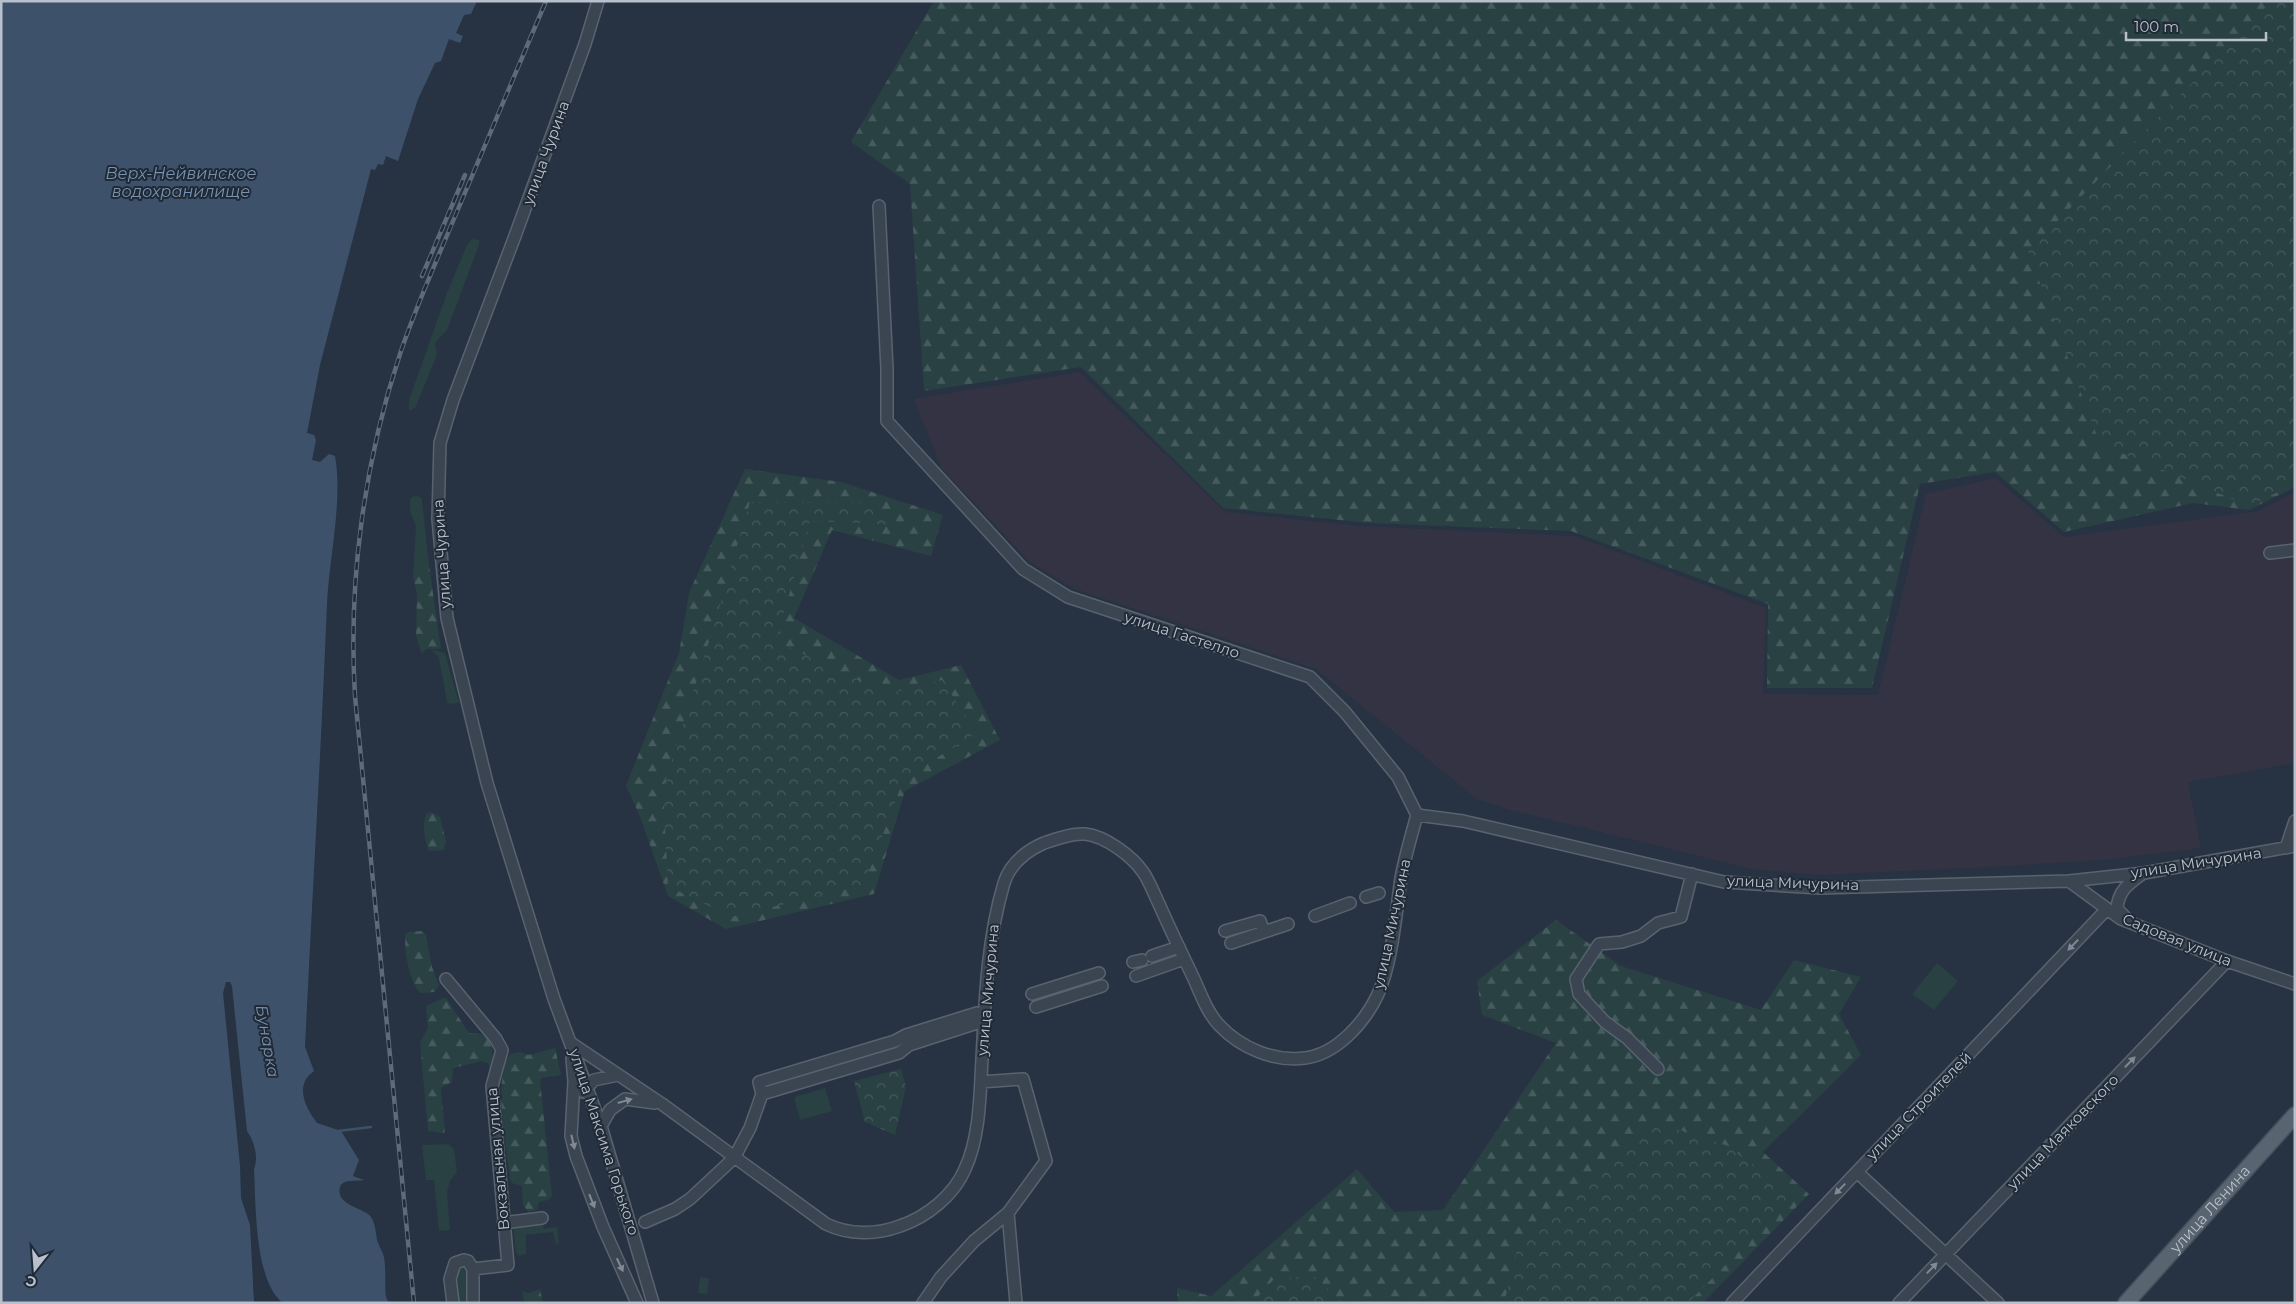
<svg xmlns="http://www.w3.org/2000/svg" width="2296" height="1304" font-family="Montserrat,sans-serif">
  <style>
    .medical { fill: #343343 }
    .grass { fill: #294143 }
    .forest { fill: url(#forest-firs) }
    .park { fill: url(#park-crowns) }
    .water { fill: #3d526a }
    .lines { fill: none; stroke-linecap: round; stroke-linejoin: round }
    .stream { stroke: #3d526a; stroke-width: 2.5 }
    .minor-casing { stroke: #59636f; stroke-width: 14 }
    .major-casing { stroke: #454e5b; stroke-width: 18 }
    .minor { stroke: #3b4552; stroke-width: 11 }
    .major { stroke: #596471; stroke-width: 15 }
    .rail-casing { stroke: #5d6a78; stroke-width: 4.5 }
    .rail { stroke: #202a37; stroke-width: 2.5; stroke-dasharray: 8; stroke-linecap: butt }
    .oneway { fill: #808995 }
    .labels { text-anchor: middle; stroke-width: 4; stroke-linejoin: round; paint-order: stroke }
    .street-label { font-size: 15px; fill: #b8c0cb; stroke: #202a37 }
    .water-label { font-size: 16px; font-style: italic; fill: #7992ae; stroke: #202a37 }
  </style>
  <defs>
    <pattern id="forest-firs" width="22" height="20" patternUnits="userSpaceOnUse" patternTransform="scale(1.25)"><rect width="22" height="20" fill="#294143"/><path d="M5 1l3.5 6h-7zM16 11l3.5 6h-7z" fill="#465b5d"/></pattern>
    <pattern id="park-crowns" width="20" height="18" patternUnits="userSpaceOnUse" patternTransform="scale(1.25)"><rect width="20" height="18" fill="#294143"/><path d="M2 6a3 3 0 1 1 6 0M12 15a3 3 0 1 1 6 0" fill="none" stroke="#465b5d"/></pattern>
  </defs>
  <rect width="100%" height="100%" fill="#273342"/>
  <!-- medical -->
  <path class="medical" d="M1080 372 1225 512 1360 526 1575 536 1766 608 1763 694 1878 695 1926 494 1995 478 2064 537 2259 511 2295 492V763L2188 782 2201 848 2104 860 1970 868 1818 875 1752 869 1507 809 1477 799 1316 669 1075 589 1030 562 942 469 914 399Z"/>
  <!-- grass -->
  <path class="grass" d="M472 239 479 240V245L447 330 435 343 437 355 415 408 409 411V400L447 293 467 245Z
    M414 496 421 497 422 500 429 565 419 560 414 562 416 526 410 512V499Z
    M431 649 445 653 459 703 450 704 447 702 439 658Z
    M1937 963 1958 981 1934 1010 1912 994Z
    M825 1088 832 1111 800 1120 794 1097Z
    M448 1144 454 1149 457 1172 450 1181 447 1192 450 1230 439 1231 434 1180H426L422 1145Z
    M543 1223 544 1229 557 1227 559 1243 556 1244 553 1232 526 1235V1254L518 1256 516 1253 513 1227Z
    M463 1268 469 1274V1303H458L454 1283 458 1270Z
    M700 1277 709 1278 707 1294 698 1293Z"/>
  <!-- forest -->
  <path class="forest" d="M934 1H2295V487L2249 510 2193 503 2064 532 1995 472 1920 484 1872 688H1767L1768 604 1571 531 1369 523 1223 508 1081 367 924 391 910 184 851 142Z
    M745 469 841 482 943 515 931 556 832 530 794 618 899 680 961 665 1000 740 905 791 874 894 726 929 668 896 639 814 626 786 679 653 689 593Z
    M419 559 429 565 441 649H426L422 654 416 636 417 594 413 576 414 562Z
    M432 812 440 817 446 841 444 850 429 851C425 841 421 822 427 813Z
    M1556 920 1621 966 1761 1010 1794 960 1861 977 1839 1014 1861 1055 1763 1152 1809 1194 1703 1303H1178L1177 1288 1211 1296 1357 1169 1394 1212 1443 1210 1556 1043 1482 1015 1477 981Z
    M422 931 426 935 432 967 439 985 435 992 420 993C408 978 405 953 405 934L408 932Z
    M443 998H446L469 1033C474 1034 477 1033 481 1034 496 1041 493 1059 490 1071L489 1064 482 1061 453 1068 452 1082 442 1087 441 1091 445 1130 444 1133 428 1131 420 1043 428 1028 426 1006Z
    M555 1048 561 1075 542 1078 540 1080 552 1196 548 1200 539 1202 537 1210 528 1212 523 1205 522 1186 512 1183 510 1180C507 1148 492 1081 510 1054L520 1052 528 1055Z
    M540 1289 543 1303H524L522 1291 529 1293Z"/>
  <!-- park -->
  <path class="park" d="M2272 1H2295V484L2249 506 2100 444 2028 251Z
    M750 502H861L898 525 810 521 776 641 888 694 942 680 977 733 904 778 864 885 731 917 668 886 663 788 710 638Z
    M901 1069 906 1087 895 1135 865 1122 854 1081Z
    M1656 1122 1728 1146 1792 1197 1688 1303H1504L1521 1234Z
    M1315 1277 1343 1303H1252L1275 1278Z"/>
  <!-- water -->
  <path class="water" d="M1 1H477L471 14 464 15 456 33 463 36 460 43 449 39 441 61 435 63 418 99 398 161 386 156 383 165 378 164 375 170 371 169 320 365 307 433 314 435 316 440 312 460 320 462 329 454 335 456C343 501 329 558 327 604 321 752 312 899 305 1047L314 1071C294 1085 305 1107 317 1123L341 1131 359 1160 353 1176 364 1180C357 1182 343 1178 340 1187 335 1206 365 1208 371 1217 375 1223 376 1233 377 1240 379 1246 381 1249 383 1254 387 1266 384 1284 386 1297L389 1303H283C254 1281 256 1203 254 1169 259 1157 254 1141 247 1131L232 986 230 982H226L223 993 240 1166 241 1198 250 1225 254 1303H1Z"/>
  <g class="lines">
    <!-- stream -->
    <path class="stream" d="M338 1131 371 1127"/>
    <defs>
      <path id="minor" d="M598 1 585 44 515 236 453 400 440 443 438 519 447 618 487 783 554 999 601 1126 653 1303
        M879 206 887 369V421L1023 569 1068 597 1310 677 1345 712 1398 777 1417 815
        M2270 553 2295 550
        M1417 815 1463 821 1724 882 1820 888 2069 881 2144 873 2295 846
        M2286 848 2295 821
        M2069 881 2121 919 2227 961 2295 984
        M1366 897 1379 893
        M1315 916 1350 903
        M2126 918 2117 909C2118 891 2128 884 2142 874
        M1225 931 1260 921 1264 932 1231 943
        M1264 932 1288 924
        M1152 956 1179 947
        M1133 962 1142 960
        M1136 976 1184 959
        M446 979 496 1039 502 1050 492 1086 508 1265 473 1269
        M1032 994 1099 973
        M1036 1007 1102 986
        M977 1023 909 1045 899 1053 762 1094 759 1082 895 1041 906 1035 977 1013
        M571 1043 662 1104 826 1224C849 1235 876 1235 900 1226 927 1217 954 1195 965 1169 980 1137 980 1094 982 1059 985 1000 987 940 1004 883 1010 864 1026 851 1044 843 1055 839 1073 833 1085 834 1105 836 1132 856 1143 872 1150 882 1154 894 1159 904 1170 929 1182 954 1194 979 1201 995 1208 1014 1220 1026 1241 1048 1274 1062 1305 1058 1337 1054 1365 1022 1378 994 1392 963 1396 913 1401 878 1405 857 1411 836 1417 815
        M572 1059 574 1081 571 1136 576 1156 603 1227 637 1303
        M1658 1069 1627 1038 1605 1022 1579 994 1576 979 1599 944 1622 942 1641 936 1658 923 1681 917 1692 874
        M583 1092 594 1080 618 1075
        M601 1126 610 1110 625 1099 655 1103
        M1857 1172 1998 1303
        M1008 1213 1016 1303
        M645 1222 675 1209 690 1199 734 1158 750 1128 762 1094
        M503 1223 542 1218
        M453 1303 450 1279 455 1263 464 1260 468 1261 473 1269V1303
        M923 1303 941 1277 974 1241 1008 1213 1046 1161 1023 1079 981 1082
        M1732 1303 2106 910
        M1899 1303 2227 961"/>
      <g id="major">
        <path id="s1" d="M2126 1303 2295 1115"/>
      </g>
    </defs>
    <!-- minor casing -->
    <use href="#minor" class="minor-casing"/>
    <!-- major casing -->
    <use href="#major" class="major-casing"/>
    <!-- minor -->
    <use href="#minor" class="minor"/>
    <!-- major -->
    <use href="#major" class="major"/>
    <defs>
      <path id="rail" d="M422 276 465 175
        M414 1303 355 696C348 581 364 463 400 354 416 306 437 260 456 214 486 143 516 72 546 1"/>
    </defs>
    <!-- rail casing -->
    <use href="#rail" class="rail-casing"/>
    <!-- rail -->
    <use href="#rail" class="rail"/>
  </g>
  <!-- one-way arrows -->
  <defs><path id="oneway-solid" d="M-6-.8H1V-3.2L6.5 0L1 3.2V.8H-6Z" transform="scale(1.25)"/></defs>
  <g class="oneway">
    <use href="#oneway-solid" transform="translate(2073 945) rotate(134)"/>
    <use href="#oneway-solid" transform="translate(2130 1062) rotate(-46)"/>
    <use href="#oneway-solid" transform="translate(625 1101) rotate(-16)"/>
    <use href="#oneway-solid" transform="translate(573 1142) rotate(77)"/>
    <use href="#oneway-solid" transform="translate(1840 1189) rotate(134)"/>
    <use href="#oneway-solid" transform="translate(592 1201) rotate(68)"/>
    <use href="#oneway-solid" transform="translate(620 1265) rotate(65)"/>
    <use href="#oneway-solid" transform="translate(1932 1268) rotate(-46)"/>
  </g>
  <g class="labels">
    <!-- street labels -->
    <g class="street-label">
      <text transform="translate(546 153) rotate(-70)" y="5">улица Чурина</text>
      <text transform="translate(442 554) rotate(-94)" y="5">улица Чурина</text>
      <text transform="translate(1182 635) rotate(18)" y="5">улица Гастелло</text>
      <text transform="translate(2196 863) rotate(-9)" y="5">улица Мичурина</text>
      <text transform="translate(1793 883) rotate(2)" y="5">улица Мичурина</text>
      <text transform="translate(1392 924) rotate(-78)" y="5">улица Мичурина</text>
      <text transform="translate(2177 940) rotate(22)" y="5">Садовая улица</text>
      <text transform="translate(988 990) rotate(-85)" y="5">улица Мичурина</text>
      <text transform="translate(1919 1106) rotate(-46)" y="5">улица Строителей</text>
      <text transform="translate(2063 1132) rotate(-46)" y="5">улица Маяковского</text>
      <text transform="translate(604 1142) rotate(72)" y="5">улица Максима Горького</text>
      <text transform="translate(498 1159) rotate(-95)" y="5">Вокзальная улица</text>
      <text dy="5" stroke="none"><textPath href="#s1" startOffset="126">улица Ленина</textPath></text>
    </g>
    <!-- water labels -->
    <g class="water-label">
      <text x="181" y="179">Верх-Нейвинское<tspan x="181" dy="18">водохранилище</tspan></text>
      <text transform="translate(268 1041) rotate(80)" y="6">Бунарка</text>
    </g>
  </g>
  <!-- border -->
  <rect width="2296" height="1304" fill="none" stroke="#b8c0cb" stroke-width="5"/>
  <!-- north arrow -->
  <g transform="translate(35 1269) rotate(197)" stroke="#202a37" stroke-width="4" paint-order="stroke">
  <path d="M0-4L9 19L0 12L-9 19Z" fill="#b8c0cb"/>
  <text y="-8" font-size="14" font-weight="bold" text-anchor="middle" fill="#b8c0cb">С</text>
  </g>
  <!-- scale -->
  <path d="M2126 32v8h140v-8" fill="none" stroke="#b8c0cb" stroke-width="2.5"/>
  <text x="2134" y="32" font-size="15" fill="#b8c0cb" stroke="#202a37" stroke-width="4" paint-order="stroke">100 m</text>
</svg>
